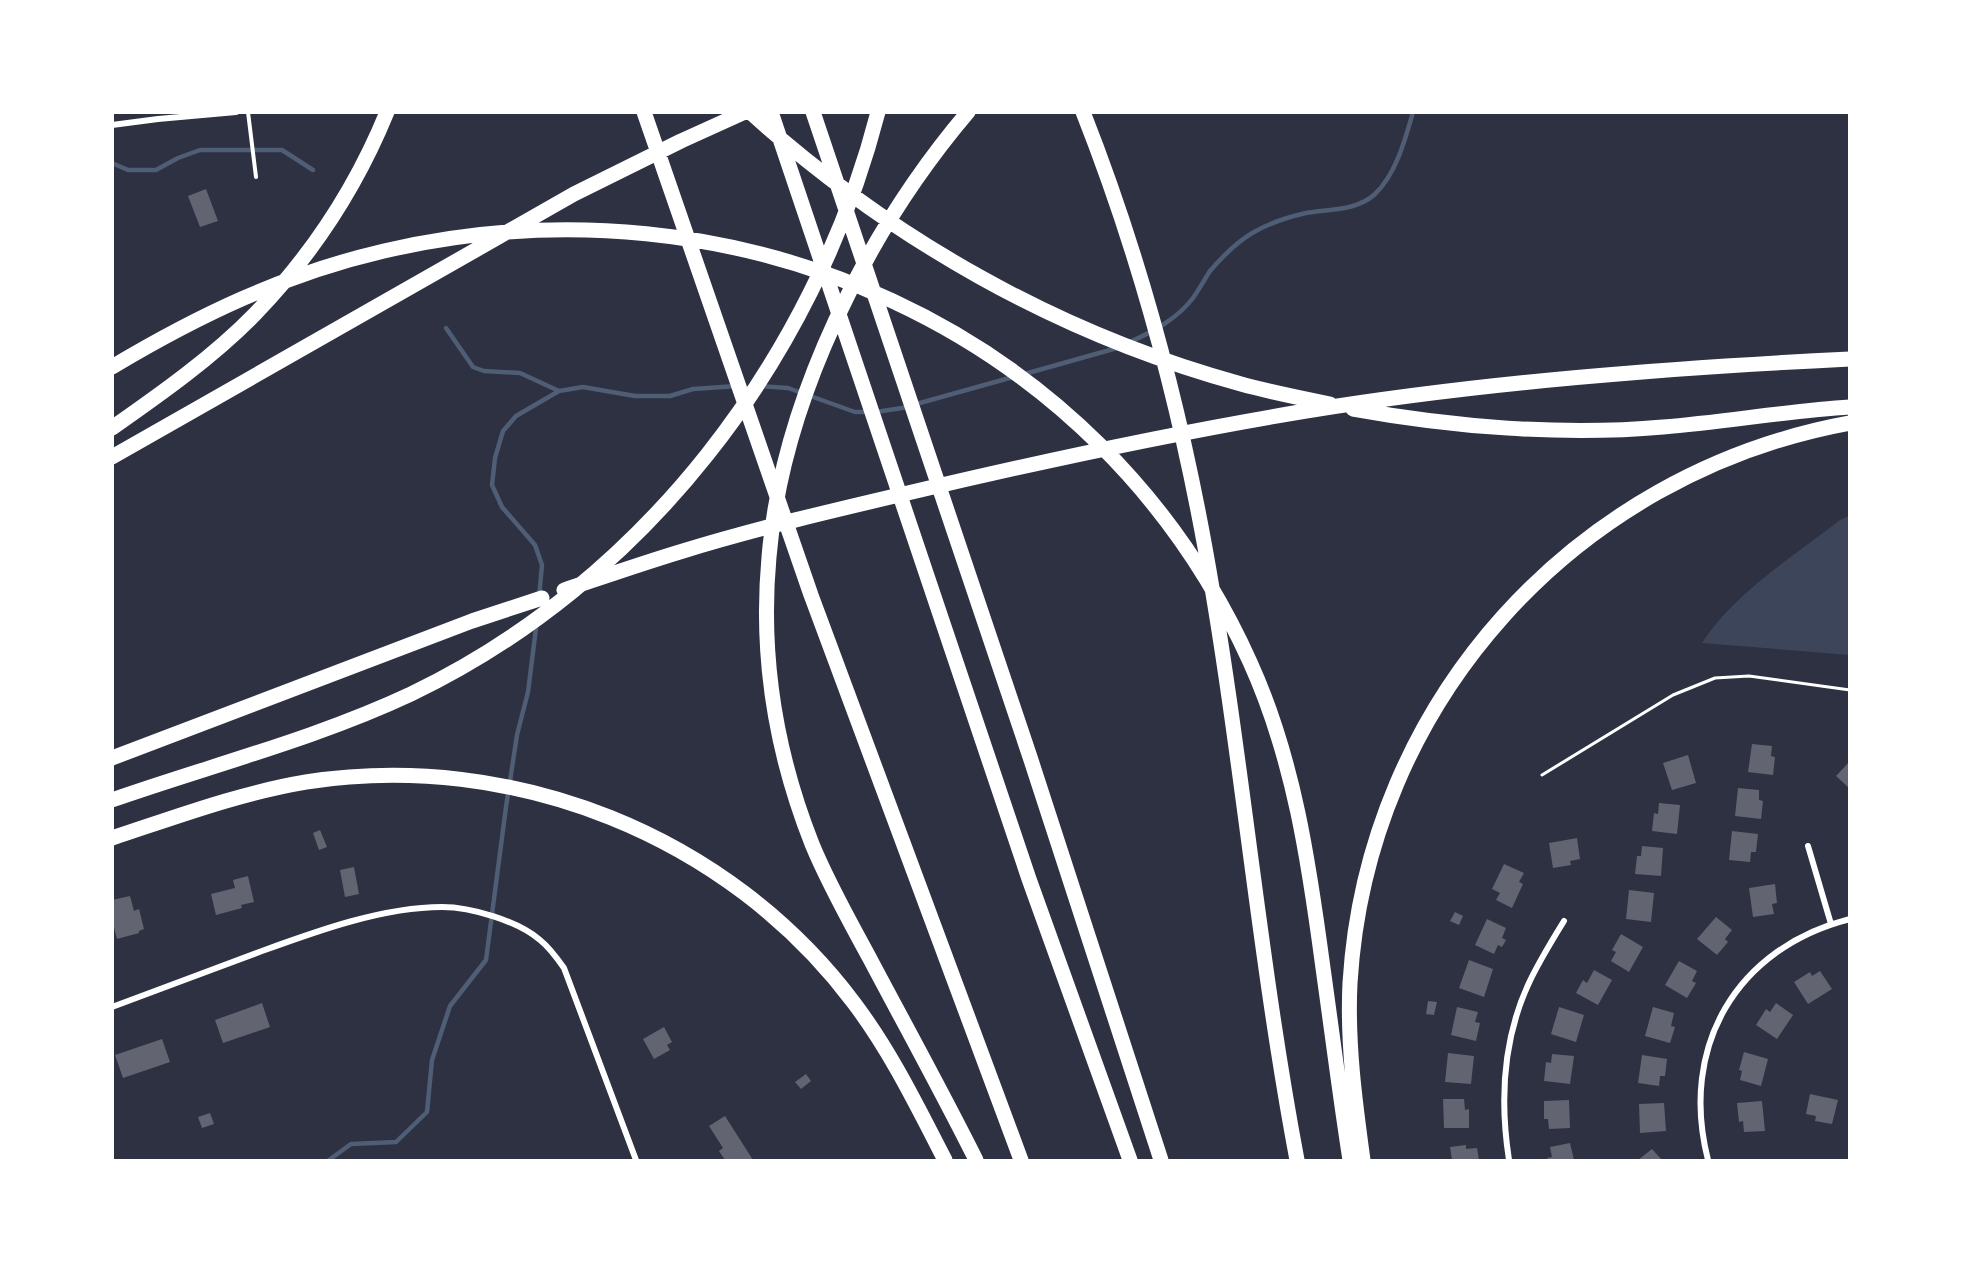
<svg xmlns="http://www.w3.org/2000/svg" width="1962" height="1273" font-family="'Asap Condensed',sans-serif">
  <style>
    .green { fill: #3c4559 }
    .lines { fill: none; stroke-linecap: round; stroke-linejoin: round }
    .stream { stroke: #4f5d75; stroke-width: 4.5 }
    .building { fill: #626471 }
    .path { stroke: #fff; stroke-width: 3 }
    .service { stroke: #fff; stroke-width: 4 }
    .minor { stroke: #fff; stroke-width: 6 }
    .motorway { stroke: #fff; stroke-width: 15 }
  </style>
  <rect width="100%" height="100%" fill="#2d3142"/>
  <!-- green -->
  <path class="green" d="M1849 516V655L1702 643C1734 593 1794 556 1840 520Z"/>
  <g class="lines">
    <!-- stream -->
    <path class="stream" d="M112 163 128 170H156L178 158 200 150H282L313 170
      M446 328 473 367 484 371 520 373 559 391
      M1130 342C1154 331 1177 319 1193 298 1199 290 1204 280 1210 271 1222 257 1238 241 1254 232 1270 223 1288 217 1306 213 1329 209 1357 211 1375 194 1396 174 1405 140 1413 112
      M1021 375 1117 348
      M760 386 788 388 855 412H868
      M876 412 902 408 1013 377
      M539 597 542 565 535 545 502 507 492 485 495 458 503 431 516 416 559 391 583 387 635 396H670L693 389 737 386
      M329 1160 351 1144 396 1142 427 1112 432 1060 450 1006 486 960 506 807 517 735 528 692 537 620"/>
  </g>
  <!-- building -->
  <path class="building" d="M206 189 218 221 200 227 188 196Z
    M1752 744 1772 746 1771 756 1775 757 1773 775 1748 772Z
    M1688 755 1696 783 1672 790 1663 763Z
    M1850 761V789L1836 776Z
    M1738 788 1759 790V800L1763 801 1761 819 1735 816Z
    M1659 803 1680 805 1677 834 1652 831 1654 813 1658 814Z
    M320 830 327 847 319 850 313 833Z
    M1732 831 1758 834 1756 852H1751L1750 862 1729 860Z
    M1577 838 1580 859 1570 861 1571 865 1553 868 1549 843Z
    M1642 846 1663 848 1661 876 1635 874 1637 856H1641Z
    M1504 864 1524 873 1519 882 1523 884 1512 908 1496 900 1500 893 1492 889Z
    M354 867 359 894 345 897 340 870Z
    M248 876 254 902 241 905 242 908 216 915 211 894 235 888 233 880Z
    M1775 884 1777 903 1772 904 1774 914 1753 917 1749 888Z
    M1629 890 1654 893 1651 922 1626 919Z
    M130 896 134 911 139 909 144 929 139 931V933L117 939 112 920V900Z
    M1455 912 1463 916 1459 925 1450 921Z
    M1716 917 1732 930 1725 939 1728 942 1717 955 1697 939Z
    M1487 919 1506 928 1502 938 1506 940 1502 947 1498 945 1494 954 1475 945Z
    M1621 934 1643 947 1629 972 1611 961 1616 952 1612 950Z
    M1469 960 1493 969 1484 997 1459 988Z
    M1679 961 1697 971 1692 981 1696 983 1687 998 1665 985Z
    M1594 970 1612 980 1598 1005 1576 993 1583 980 1587 983Z
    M1820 971 1832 989 1808 1004 1794 982 1810 972 1812 976Z
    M1428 1001 1437 1002 1434 1015 1426 1014Z
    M262 1003 270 1027 223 1043 215 1020Z
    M1776 1003 1793 1015 1777 1039 1756 1025 1766 1009 1770 1012Z
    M1457 1007 1478 1012 1475 1022 1480 1023 1476 1041 1451 1035Z
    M1559 1007 1584 1015 1576 1042 1551 1034Z
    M1653 1007 1674 1013 1671 1026 1675 1027 1670 1043 1645 1036Z
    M664 1027 672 1042 667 1045 670 1050 654 1059 643 1039Z
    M162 1039 170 1062 123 1078 115 1055Z
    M1744 1052 1768 1059 1761 1086 1740 1080 1742 1071 1739 1070Z
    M1448 1053 1474 1056 1471 1084 1445 1082Z
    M1552 1054 1574 1056 1570 1084 1544 1081 1546 1062 1551 1063Z
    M1642 1055 1667 1059 1665 1076H1660L1659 1086 1638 1083Z
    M806 1074 811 1081 801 1089 795 1082Z
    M1810 1094 1838 1100 1832 1124 1815 1121 1816 1116 1806 1114Z
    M1443 1099H1464L1465 1110 1469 1109V1128H1444Z
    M1569 1100 1570 1128 1549 1129 1548 1119H1544V1101Z
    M1762 1101 1765 1131 1744 1132 1743 1121 1739 1122 1737 1103Z
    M1664 1103 1666 1131 1640 1133 1639 1104Z
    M210 1113 214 1124 202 1128 198 1117Z
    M725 1116 753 1160H725L719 1151 723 1148 709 1126Z
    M1570 1143 1574 1160H1548L1547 1158 1552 1157 1550 1147Z
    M1466 1145V1149L1477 1148 1479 1160H1452L1450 1147Z
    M1652 1149 1662 1160H1638Z"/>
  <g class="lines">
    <!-- path -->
    <path class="path" d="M1542 775 1673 695 1715 678 1749 676 1850 690"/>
    <!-- service -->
    <path class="service" d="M248 112 256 177"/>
    <!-- minor -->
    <path class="minor" d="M112 125 158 119 236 112
      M1808 846 1831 924
      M112 1007C162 988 212 970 262 951 317 931 383 907 442 907 471 907 518 921 540 940 550 948 557 958 564 968L636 1160
      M1509 1160C1500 1102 1503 1040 1528 985 1538 963 1551 942 1564 921
      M1708 1160C1679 1047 1736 948 1850 919"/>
    <!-- motorway -->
    <path class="motorway" d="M644 112 811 595 1021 1160
      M750 112C891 239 1058 334 1241 384 1270 392 1300 398 1330 404
      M771 112 1029 879 1130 1160
      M813 112 1030 757 1161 1160
      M968 112C867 231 782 401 769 557 760 655 776 753 812 844 828 883 849 920 869 957 905 1025 942 1092 976 1160
      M1083 112C1139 254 1179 403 1206 553 1242 755 1259 959 1297 1160
      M112 367C199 315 285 274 384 251 735 169 1100 329 1250 662 1294 759 1309 863 1323 968 1332 1032 1340 1096 1350 1160
      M1353 409C1452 427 1563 436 1663 427 1725 422 1787 411 1850 407
      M112 428C162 393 213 357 255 314 312 255 356 188 387 112
      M112 457 574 194 681 141 745 112
      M564 590C603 577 643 563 683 551 758 528 835 510 912 492 1043 461 1173 433 1306 411 1485 382 1668 368 1850 359
      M112 758 472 621 542 598
      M112 800C212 765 315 739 411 694 643 583 814 360 878 112
      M112 838C176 817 240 793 306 782 513 750 728 835 854 1003 891 1052 917 1106 945 1160
      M1363 1160C1355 1102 1347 1042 1350 983 1367 702 1575 473 1850 423"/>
  </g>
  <!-- border -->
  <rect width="1962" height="1273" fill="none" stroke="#ffffff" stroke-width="228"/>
</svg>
